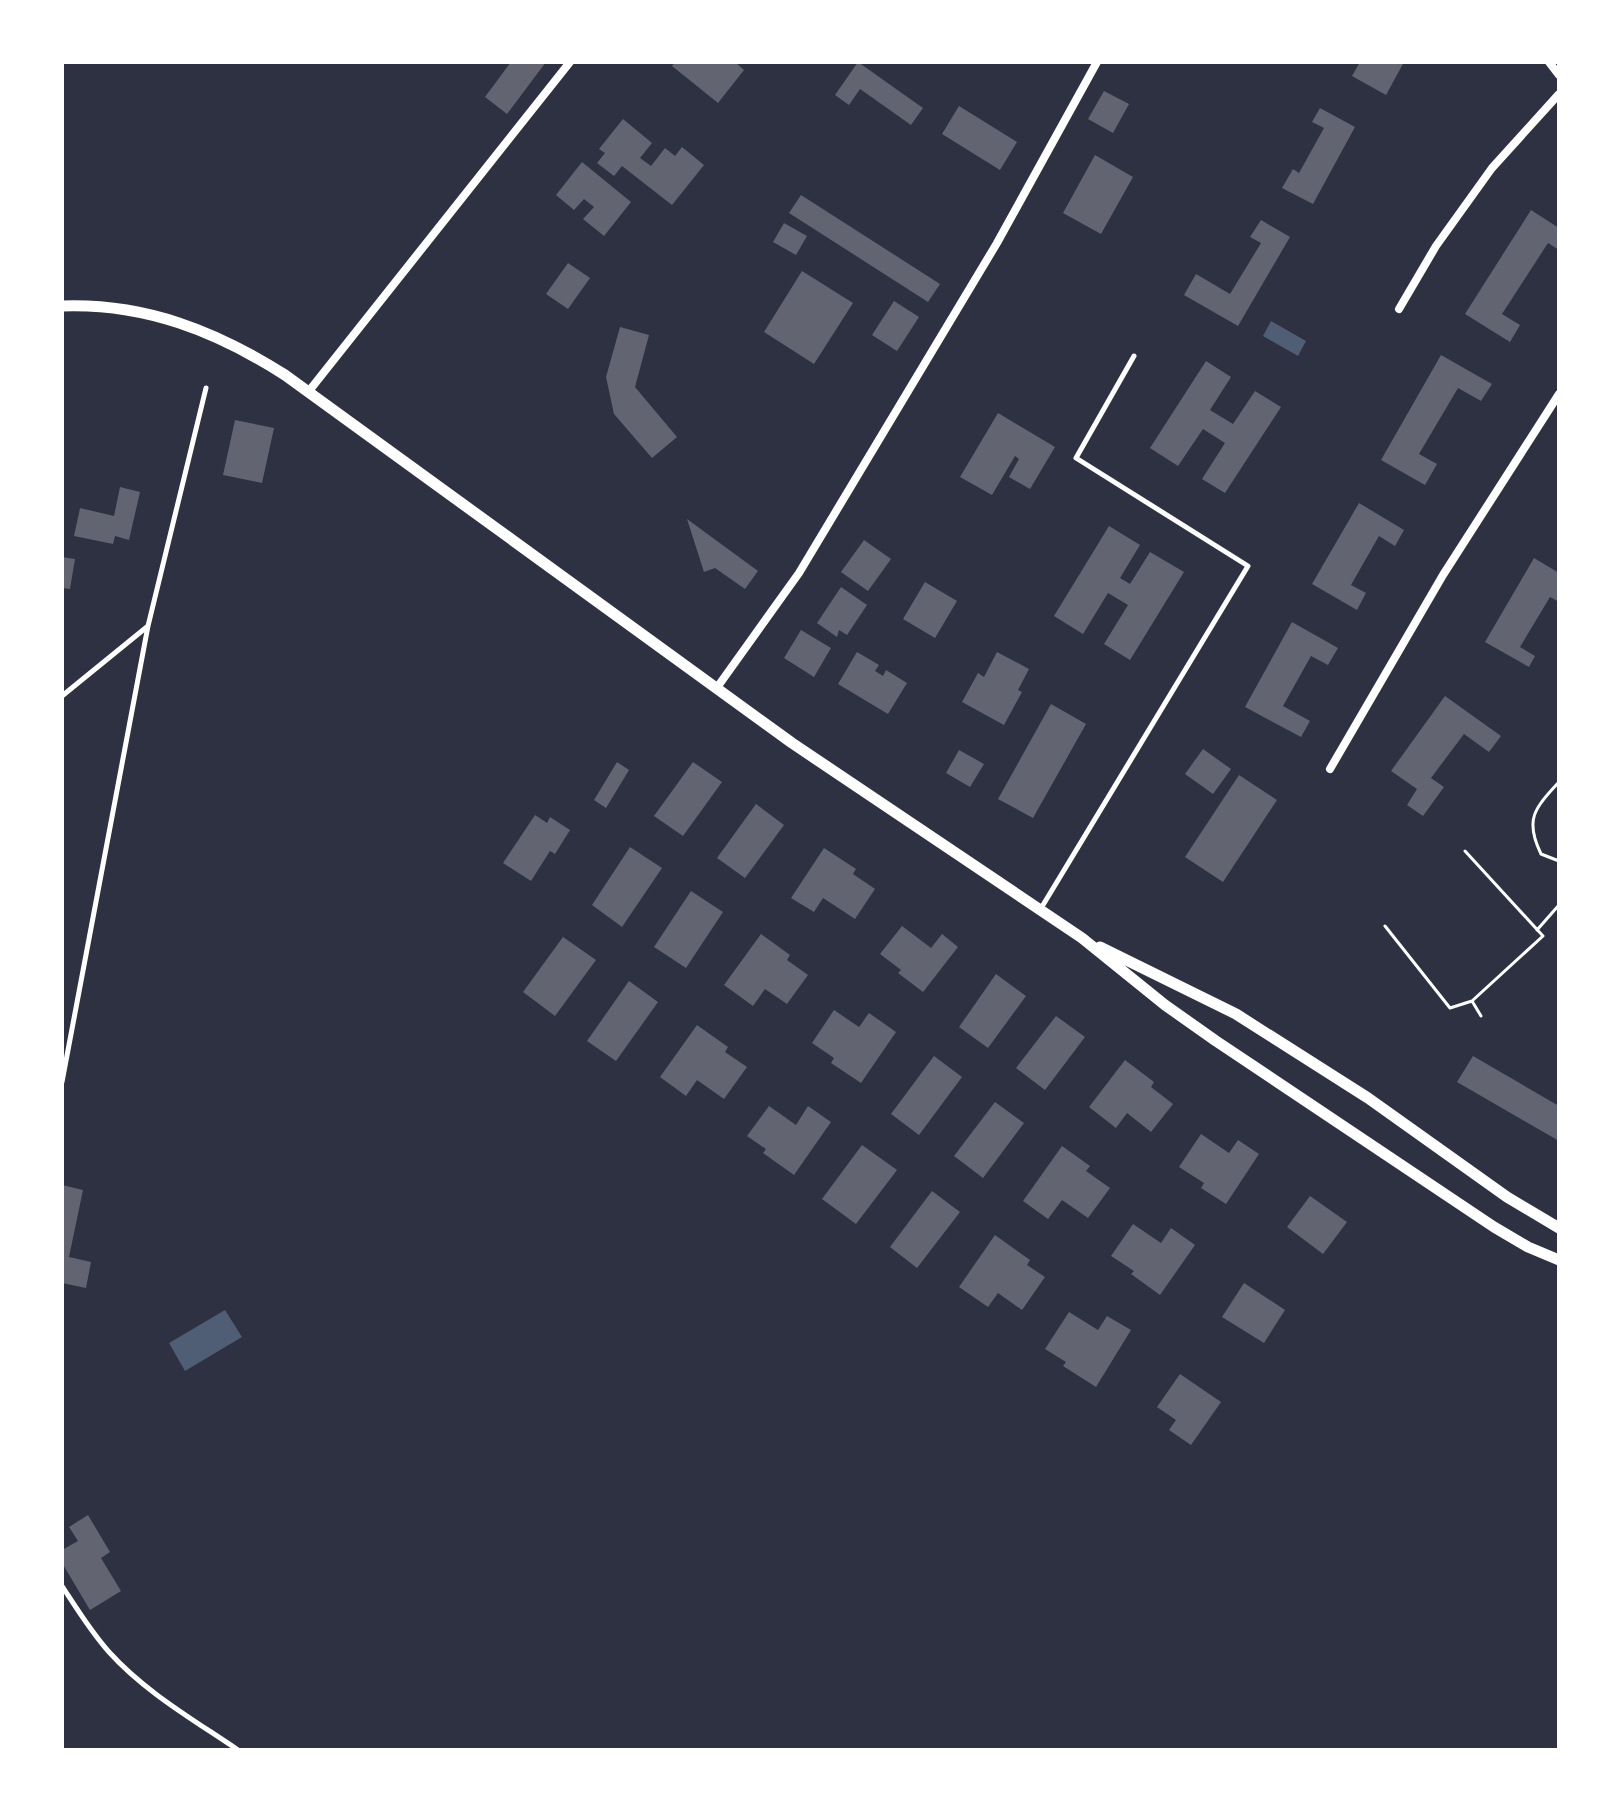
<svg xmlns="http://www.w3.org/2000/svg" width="1621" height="1812" font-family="'Asap Condensed',sans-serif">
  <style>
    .water { fill: #4f5d75 }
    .building { fill: #626471 }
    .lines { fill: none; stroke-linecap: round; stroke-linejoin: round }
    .path { stroke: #fff; stroke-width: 3 }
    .service { stroke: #fff; stroke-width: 5 }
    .minor { stroke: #fff; stroke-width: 8 }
    .tertiary { stroke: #fff; stroke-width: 11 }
  </style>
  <rect width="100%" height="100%" fill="#2d3142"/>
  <!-- water -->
  <path class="water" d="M1271 321 1306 341 1298 356 1263 336Z
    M225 1310 242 1337 185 1371 169 1343Z"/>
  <!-- building -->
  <path class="building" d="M511 62H546L507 114 485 97Z
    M675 62H735L744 70 718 103 672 66Z
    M858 62 923 108 911 125 860 89 849 105 835 95Z
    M1360 62H1404L1386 95 1352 76Z
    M1104 91 1129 104 1113 133 1088 119Z
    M959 106 1017 142 1000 170 942 134Z
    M1320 108 1355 127 1313 204 1282 188 1293 169 1299 173 1324 128 1312 122Z
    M623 119 652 143 640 158 651 166 665 148 675 156 682 147 704 165 672 205 622 166 614 176 597 163 605 153 599 149Z
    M1095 155 1133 177 1101 234 1063 213Z
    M582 162 631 202 604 236 583 219 594 207 584 199 574 210 556 195Z
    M801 195 940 284 928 302 789 213Z
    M1531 210 1559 228V250L1548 243 1502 314 1520 325 1510 342 1465 314Z
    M1261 220 1290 237 1238 326 1184 295 1196 274 1230 294 1261 243 1250 237Z
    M784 223 807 236 796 255 773 242Z
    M568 263 590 278 568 309 546 294Z
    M802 271 853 303 814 364 764 332Z
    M894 301 919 317 897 351 872 335Z
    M620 327 649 335 635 387 677 437 652 458 614 414 606 377Z
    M1441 355 1492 384 1481 401 1458 388 1419 454 1437 464 1425 485 1381 460Z
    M1206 361 1231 377 1210 410 1233 424 1255 391 1281 407 1225 493 1202 479 1225 443 1203 429 1178 466 1150 448Z
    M998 413 1055 447 1030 489 1009 477 1019 459 1015 456 992 495 960 477Z
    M235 420 274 428 262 483 223 475Z
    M120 487 140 492 129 540 115 536 113 544 74 536 80 508 114 516Z
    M1359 503 1404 530 1395 546 1379 536 1351 585 1366 593 1357 610 1312 584Z
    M687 519 758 571 745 589 715 568 704 572Z
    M1109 526 1140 545 1120 578 1130 584 1150 552 1184 572 1130 660 1104 644 1128 605 1108 593 1083 634 1054 616Z
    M864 540 891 559 868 591 841 572Z
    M62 557 75 559 70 589 62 588Z
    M1534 558 1559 573V602L1550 597 1520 647 1535 656 1529 667 1485 642Z
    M925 582 957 601 935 638 903 619Z
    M841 587 867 605 847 635 839 630 837 637 817 623Z
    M1292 622 1338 648 1328 665 1311 656 1283 706 1310 721 1301 737 1245 707Z
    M801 630 831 648 814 677 784 658Z
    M857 652 879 665 875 671 883 676 886 670 907 683 888 714 838 684Z
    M997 652 1029 669 1018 690 1022 692 1004 725 962 702 978 673 984 677Z
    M1445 696 1501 736 1489 752 1464 734 1431 778 1444 787 1423 816 1407 805 1417 789 1391 771Z
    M1051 704 1086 724 1033 818 998 799Z
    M1203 749 1231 769 1213 794 1185 774Z
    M959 750 984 764 970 787 946 773Z
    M617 762 629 770 606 808 594 800Z
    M693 762 722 782 683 836 654 816Z
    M1239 775 1277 800 1223 882 1185 857Z
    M756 804 784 825 745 878 717 858Z
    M535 815 547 823 550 817 570 830 555 854 550 851 531 881 503 863Z
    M630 847 662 868 622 927 592 905Z
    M824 848 856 869 853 874 875 889 855 919 823 898 814 912 791 898Z
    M691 891 723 912 686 968 654 947Z
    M902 926 931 948 942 934 958 947 923 992 898 973 901 970 880 954Z
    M761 934 790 955 787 960 808 975 787 1004 765 989 753 1006 724 985Z
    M563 937 596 960 555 1016 523 992Z
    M996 974 1026 996 988 1048 959 1027Z
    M629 981 658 1002 616 1061 587 1041Z
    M834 1010 859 1027 869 1013 896 1032 861 1083 831 1063 834 1058 812 1043Z
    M1056 1016 1085 1037 1045 1090 1016 1068Z
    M697 1025 728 1047 725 1052 747 1067 724 1099 697 1080 686 1096 660 1077Z
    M934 1056 962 1077 919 1135 891 1114Z
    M1473 1056 1559 1106V1141L1457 1082Z
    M1125 1060 1154 1082 1151 1087 1173 1104 1151 1132 1127 1113 1116 1128 1089 1107Z
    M995 1102 1024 1123 983 1178 954 1156Z
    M769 1106 796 1125 808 1106 831 1122 794 1175 763 1153 766 1149 747 1136Z
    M1201 1134 1229 1153 1238 1140 1259 1154 1226 1204 1201 1188 1204 1183 1179 1167Z
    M862 1145 897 1170 856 1224 822 1199Z
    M1062 1146 1090 1166 1086 1171 1110 1188 1088 1218 1062 1200 1048 1219 1023 1201Z
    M62 1185 83 1190 69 1257 91 1262 86 1288 62 1283Z
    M932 1191 960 1212 917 1268 890 1247Z
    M1310 1196 1347 1222 1323 1254 1287 1227Z
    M1133 1224 1161 1243 1171 1228 1195 1245 1160 1295 1131 1274 1134 1271 1111 1256Z
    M995 1235 1030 1260 1027 1265 1045 1277 1022 1310 998 1293 988 1307 959 1287Z
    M1244 1283 1285 1310 1264 1343 1222 1317Z
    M1069 1312 1098 1330 1107 1316 1131 1330 1096 1387 1063 1366 1066 1362 1045 1349Z
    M1180 1374 1221 1402 1191 1445 1169 1430 1176 1420 1157 1407Z
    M88 1515 110 1552 101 1558 121 1591 90 1610 62 1563V1550L78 1541 69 1527Z"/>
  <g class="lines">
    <!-- path -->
    <path class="path" d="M1559 782C1535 808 1524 819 1541 854L1559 861
      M1385 926 1450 1008 1472 1001 1543 936 1465 851
      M1537 930 1559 905
      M1472 1001 1481 1016"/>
    <!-- service -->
    <path class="service" d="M62 696 148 626
      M1040 910 1248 566 1076 458 1134 356
      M62 1082 148 626 206 388
      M62 1586C77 1609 91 1632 109 1652 145 1692 194 1720 238 1750"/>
    <!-- minor -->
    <path class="minor" d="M1549 62 1559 75
      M1399 309 1436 246 1492 168 1559 94
      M309 391 570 62
      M716 689 799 573 997 243 1097 62
      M1330 769 1443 575 1559 394"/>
    <!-- tertiary -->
    <path class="tertiary" d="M62 306C145 303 216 331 285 375L792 743 1082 938 1165 1005 1216 1041 1494 1227 1528 1247 1559 1260
      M1100 947 1236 1014 1368 1098 1507 1197 1559 1228"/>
  </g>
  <!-- border -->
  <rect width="1621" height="1812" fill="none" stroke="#ffffff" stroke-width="128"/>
</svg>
